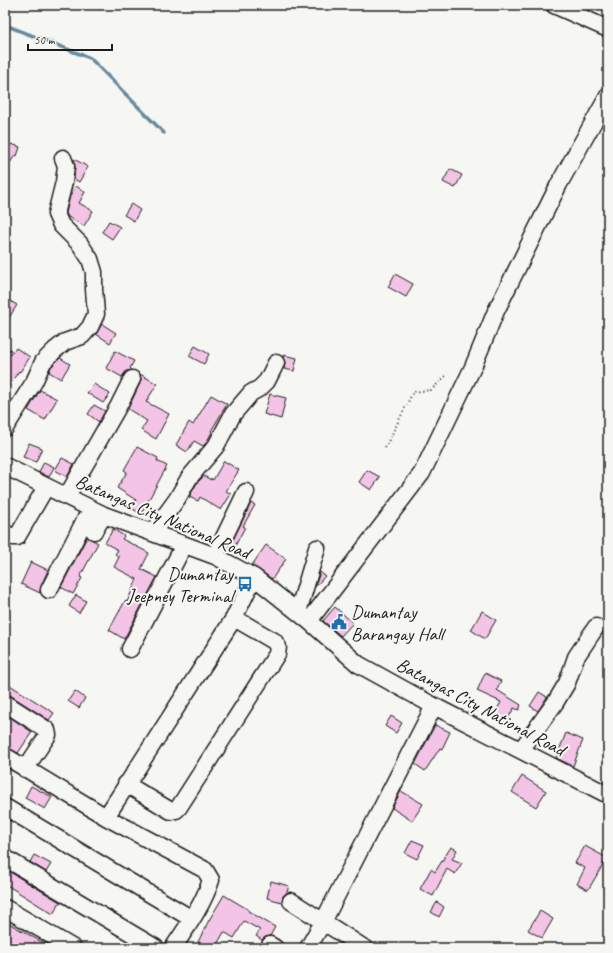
<svg xmlns="http://www.w3.org/2000/svg" width="613" height="953" font-family="Caveat,sans-serif">
  <style>
    .lines { fill: none; stroke-linecap: round; stroke-linejoin: round }
    .stream { stroke: #668aa0; stroke-width: 3.5 }
    .building { fill: #f4c4e7; stroke: #1c1c1c }
    .minor-casing { stroke: #1c1c1c; stroke-width: 19 }
    .path { stroke: #1c1c1c; stroke-width: 2; stroke-dasharray: 1 3; stroke-linecap: butt }
    .minor { stroke: #f6f6f2; stroke-width: 16 }
    .labels { text-anchor: middle; stroke-width: 4; stroke-linejoin: round; paint-order: stroke }
    .street-label { font-size: 19px; fill: #1c1c1c; stroke: #f6f6f2 }
    .poi-label { font-size: 19px; fill: #1c1c1c; stroke: #f6f6f2; text-anchor: end }
  </style>
  <rect width="100%" height="100%" fill="#f6f6f2"/>
  <filter id="ink" filterUnits="userSpaceOnUse"><feTurbulence type="fractalNoise" baseFrequency=".025" numOctaves="2"/><feDisplacementMap in="SourceGraphic" scale="8" xChannelSelector="R" yChannelSelector="G"/><feConvolveMatrix kernelMatrix="1 2 1 2 8 2 1 2 1" color-interpolation-filters="sRGB"/></filter>
  <g filter="url(#ink)">
    <g class="lines">
      <!-- stream -->
      <path class="stream" d="M5 25 90 58 164 133"/>
    </g>
    <!-- building -->
    <path class="building" d="M11 144 20 147 17 156 15 155 5 171V158Z
      M74 159 88 167 79 182 74 179 75 167Z
      M450 169 462 175 455 188 443 182Z
      M76 186 85 192 79 203 93 211 84 226 68 217 66 213 70 196Z
      M131 204 140 210 134 221 124 215Z
      M109 221 120 227 112 239 102 232Z
      M395 274 413 284 406 297 388 287Z
      M10 301 17 305 5 324V308Z
      M102 324 116 333 110 343 96 334Z
      M5 346 13 352 16 348 30 357 20 372 19 371 5 391Z
      M195 346 209 354 204 364 189 356Z
      M115 351 134 361 130 368 132 370 126 371 122 377 106 368Z
      M283 355 297 358 294 371 284 369 285 363Z
      M60 358 70 364 61 379 49 372 51 367Z
      M140 374 157 384 146 402 169 414 156 439 141 430 147 421 128 409 140 383 141 379Z
      M94 384 110 394 103 403 87 393Z
      M40 390 57 399 45 420 28 410Z
      M270 394 286 398 281 419 264 414Z
      M211 395 227 404 211 431 212 432 206 443 203 446 194 441 187 452 176 445 189 422 193 425Z
      M94 405 105 411 99 422 88 414Z
      M29 443 42 448 36 462 23 457Z
      M137 447 158 458 157 461 167 466 141 514 131 508 136 500 117 488 127 472 124 470Z
      M62 458 74 464 67 477 55 470Z
      M224 461 239 470 226 491 231 494 221 510 200 497 198 501 189 497 197 483 204 476 211 480V478L213 480Z
      M44 462 54 467 49 477 39 472Z
      M367 470 380 477 371 490 359 482Z
      M251 503 255 505 243 526 245 527 234 548 230 546Z
      M113 529 124 536 122 539 149 553 141 569 157 577 124 639 109 630 125 601 127 602 137 579 114 567 119 557 115 554 118 550 105 543Z
      M87 537 98 543 80 577 82 578 73 594 61 587Z
      M266 545 286 559 272 579 252 565Z
      M31 562 48 570 41 586 40 593 21 584Z
      M320 572 325 576 315 587Z
      M76 595 86 601 79 613 69 606Z
      M335 607 353 623 341 636 323 621Z
      M482 611 496 620 485 639 471 630Z
      M485 673 501 681 497 690 521 705 519 710 514 708 506 722 494 715 501 702 477 691Z
      M5 682 54 713 49 720 10 695 5 694Z
      M75 691 85 698 79 708 68 701Z
      M539 692 547 697 538 711 530 706Z
      M5 714 32 732 18 753 5 747Z
      M391 716 402 723 396 733 385 726Z
      M435 725 450 732 442 749 440 748 425 771 415 764Z
      M566 733 583 740 573 766 556 758Z
      M522 776 546 791 536 807 512 792Z
      M31 786 52 797 45 809 25 798Z
      M401 791 423 804 412 821 392 808Z
      M412 840 424 845 417 859 405 853Z
      M585 846 607 858 588 890 577 884 585 868 575 863Z
      M451 847 457 850 452 859 462 863 455 874 447 869 433 896 420 889 431 869 435 872Z
      M34 855 51 864 46 872 30 862Z
      M5 869 60 902 53 914 5 884Z
      M271 881 289 886 287 892 283 896 282 902 267 898Z
      M224 895 249 910 248 911 275 927 270 936 265 937 262 940 256 936 260 930 244 921 234 938 224 932 215 948H209L198 942 208 922Z
      M437 902 444 907 439 917 431 912Z
      M540 911 553 919 542 938 528 930Z
      M5 921 52 948H20L5 939Z"/>
    <g class="lines">
      <defs>
        <path id="minor" d="M554 5 608 29
          M5 428 34 382 43 362 55 350 65 342 82 336 90 327 96 314 94 289V272L90 259 80 244 61 225 56 214 64 182 66 166 63 158
          M5 466 104 515 215 556 254 577 309 621 358 664 434 706 608 795
          M67 496 118 407 132 379
          M94 531 104 515
          M153 532 177 499 189 478 216 446 233 414 251 393 260 388 267 381 276 363
          M5 533 12 537H17L46 487
          M215 556 246 492
          M49 590 91 508
          M298 612 317 548
          M309 621 422 473 473 367 496 311 559 184 608 96
          M130 649 184 545
          M5 703 47 730 48 735 25 769
          M521 750 555 703 567 683 576 657 596 627
          M5 756 106 817 205 870 211 880C203 905 187 927 173 948
          M126 784 171 811 176 810 179 807 277 654 278 647 274 641 234 618
          M5 807 192 919
          M106 817 234 618 254 577
          M5 858 156 948
          M291 901 364 948
          M5 908 73 948
          M270 945 275 948
          M308 948 323 922 434 706"/>
      </defs>
      <!-- minor casing -->
      <use href="#minor" class="minor-casing"/>
      <!-- path -->
      <path class="path" d="M385 448 413 392 431 390 448 374"/>
      <!-- minor -->
      <use href="#minor" class="minor"/>
    </g>
  </g>
  <!-- icons -->
  <defs>
    <symbol id="bus-bare" viewBox="-9 -9 18 18"><path d="M-5-6H5V4H4V6H2V4H-2V6H-4V4H-5ZM-3.5-4V0h7V-4ZM-3.5 1.2v1.5H-2V1.2ZM2 1.2v1.5H3.5V1.2Z" fill="#1f6fb2" stroke="#f6f6f2" stroke-width="2.5" paint-order="stroke"/></symbol>
    <symbol id="civic-bare" viewBox="-9 -9 18 18"><path d="M-.6-6.5H3V-4.5H.6V-3L4-1V1h2V6H-6V1h2V-1L-.6-3ZM-1.2 2.5V6h2.4V2.5Z" fill="#1f6fb2" stroke="#f6f6f2" stroke-width="2.5" paint-order="stroke"/></symbol>
  </defs>
  <g fill-rule="evenodd">
    <use href="#bus-bare" x="234" y="573" width="22" height="22"/>
    <use href="#civic-bare" x="328" y="611" width="22" height="22"/>
  </g>
  <g class="labels">
    <!-- street labels -->
    <g class="street-label">
      <text transform="translate(163 516) rotate(23)" y="7">Batangas City National Road</text>
      <text transform="translate(481 706) rotate(28)" y="7">Batangas City National Road</text>
    </g>
    <!-- poi labels -->
    <g class="poi-label">
      <text x="233" y="580">Dumantay<tspan x="233" dy="22">Jeepney Terminal</tspan></text>
      <text x="351" y="618" text-anchor="start">Dumantay<tspan x="351" dy="22">Barangay Hall</tspan></text>
    </g>
  </g>
  <!-- margin -->
  <rect width="613" height="953" fill="none" stroke="#f6f6f2" stroke-width="20"/>
  <rect x="10" y="10" width="593" height="933" fill="none" stroke="#1c1c1c" stroke-width="1.5" filter="url(#ink)"/>
  <!-- scale -->
  <path d="M28 44v6h84v-6" fill="none" stroke="#1c1c1c" stroke-width="2"/>
  <text x="34" y="44" font-size="12" fill="#1c1c1c" stroke="#f6f6f2" stroke-width="3" paint-order="stroke">50 m</text>
</svg>
